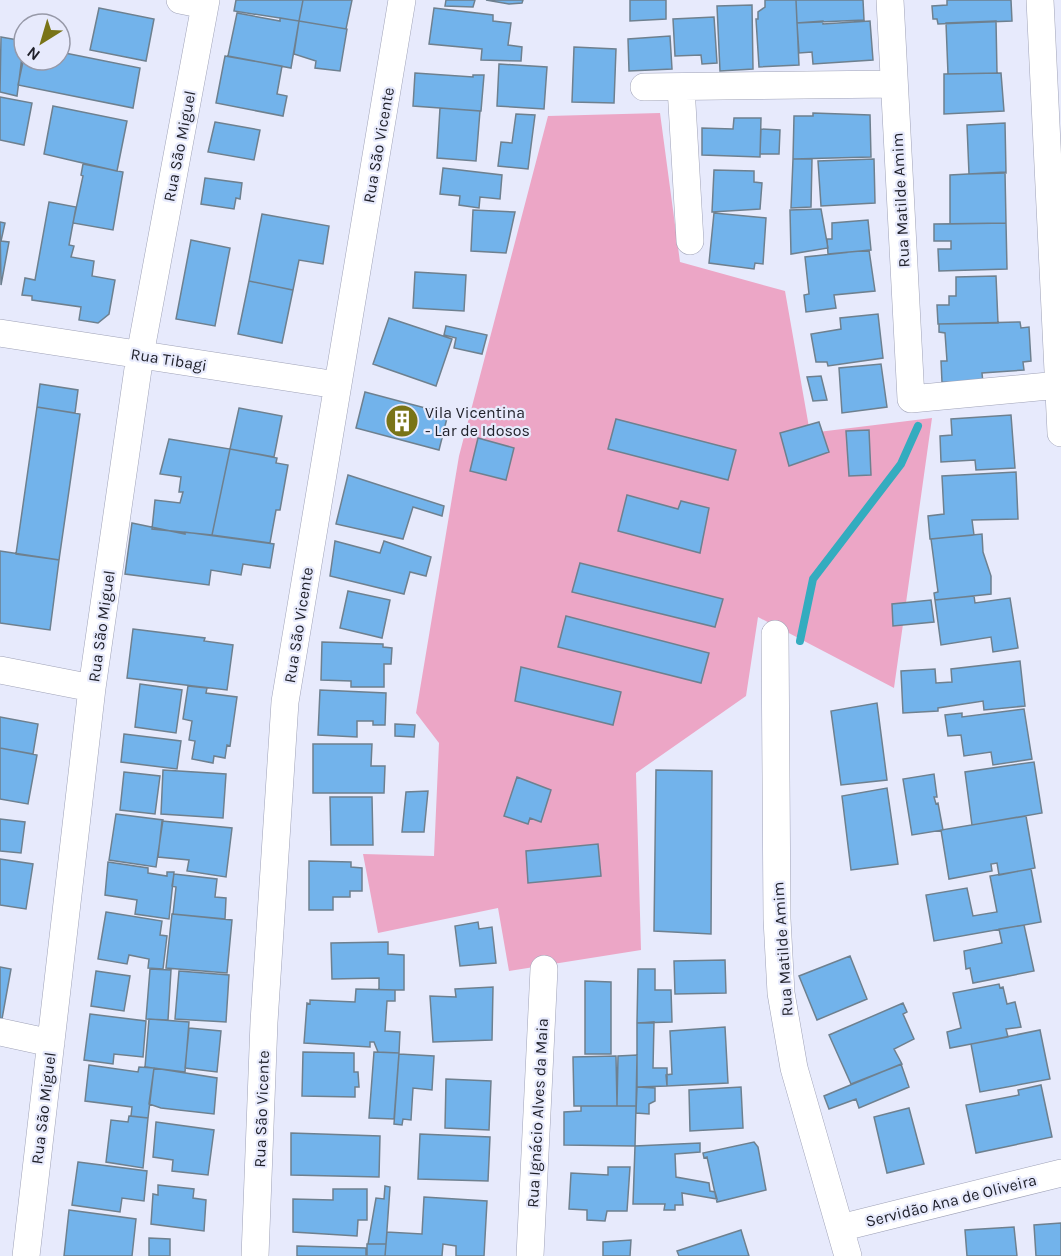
<svg xmlns="http://www.w3.org/2000/svg" width="1061" height="1256" font-family="Karla,sans-serif">
  <style>
    .green { fill: #eca6c6 }
    .lines { fill: none; stroke-linecap: round; stroke-linejoin: round }
    .stream { stroke: #34acbf; stroke-width: 8 }
    .building { fill: #72b3eb; stroke: #6e808f; stroke-width: 1.5 }
    .minor-casing { stroke: #9fa2b7; stroke-width: 28 }
    .minor { stroke: #fff; stroke-width: 27 }
    .labels { text-anchor: middle; stroke-width: 4.5; stroke-linejoin: round; paint-order: stroke }
    .street-label { font-size: 16px; fill: #1f2029; stroke: #e7eafc }
    .poi-label { font-size: 16px; fill: #1f2029; stroke: #e7eafc; text-anchor: start }
  </style>
  <rect width="100%" height="100%" fill="#e7eafc"/>
  <!-- green -->
  <path class="green" d="M660 113 680 262 785 291 810 433 932 418 894 688 758 617 746 696 636 773 641 950 509 971 498 908 378 933 363 854 434 856 439 743 416 713 459 456 548 116Z"/>
  <g class="lines">
    <!-- stream -->
    <path class="stream" d="M800 641 813 579 901 464 918 426"/>
  </g>
  <!-- building -->
  <path class="building" d="M236 0H303L299 21 234 11Z
    M303 0H352L346 29 299 21Z
    M446 0H475L473 7 445 6Z
    M486 0H523L522 3 509 4Z
    M630 0H666V19L630 21Z
    M765 0H796L799 65 759 67 756 19H758V12L765 7Z
    M796 0H863L864 20 797 23Z
    M947 0H1011L1012 21 938 24 937 19H933L932 6 947 5Z
    M752 5 753 69 720 71 717 6Z
    M99 8 154 19 146 61 90 50Z
    M434 8 493 15V21L511 23 508 45 522 47 521 61 481 60 482 49 429 44Z
    M237 13 280 21V18L299 21 291 68 228 56Z
    M714 17 717 63 702 64 701 55 675 56 673 19Z
    M299 21 347 29 340 71 315 68 316 61 294 54Z
    M823 21V24L870 21 873 60 813 64 812 52 799 53 797 23Z
    M996 21 997 73 948 74 946 23Z
    M670 36 672 69 629 71 628 39Z
    M1 37 24 41 17 96 0 92Z
    M574 47 616 49 614 103 572 102Z
    M60 52 140 68 133 108 18 85 24 57V60H60Z
    M225 56 282 66 277 94 287 96 283 116 216 103Z
    M499 64 547 67 544 109 497 106Z
    M415 73 473 77V75H484L481 111 413 106Z
    M1001 73 1004 111 944 114V74Z
    M0 97 32 103 24 145 0 140Z
    M53 106 127 121 117 171 44 154Z
    M440 108 480 111 476 161 437 158Z
    M813 113 870 115 871 157 793 159 794 116H813Z
    M516 114 535 115 528 169 498 166 501 142 512 143Z
    M734 118H761L760 157 702 155V128L733 129Z
    M215 122 260 130 254 160 208 152Z
    M1005 123 1006 173 969 174 967 125Z
    M761 129 780 130 779 154H760Z
    M793 159H812L811 207 791 208Z
    M874 159 875 203 821 206 818 161Z
    M83 164 123 172 113 230 73 223 83 176 81 175Z
    M443 168 502 175 500 199 480 197 479 208 459 205 460 196 440 194Z
    M714 170 754 171V182L762 183 760 209 712 212Z
    M1005 172 1006 223 950 224V175Z
    M205 178 242 183 240 199 236 198 234 209 201 204Z
    M49 202 76 207 69 245 74 246 71 257 94 261 92 276 115 280 109 314 98 323 79 320 81 307 32 300V296L22 295 25 278 35 280Z
    M821 209 828 248 791 254 790 210Z
    M473 210 515 212 506 253 471 251Z
    M714 213 766 218 763 264 755 263 754 269 709 263Z
    M262 214 329 226 323 264 299 260 293 290 249 281Z
    M868 220 871 250 828 254 827 239H832V223Z
    M0 222 5 223 1 241 9 242 1 285Z
    M1006 223 1007 269 939 271 938 249H951V241H934V224Z
    M191 240 230 248 215 326 176 319Z
    M869 250 875 291 834 295 836 308 806 312 804 295 809 294 805 257Z
    M415 272 466 275 464 311 413 308Z
    M996 276 998 323 938 324 937 305H949V296H956V277Z
    M249 281 293 290 282 343 238 334Z
    M878 314 883 358 828 366 827 362H816L811 334 841 329 840 318Z
    M389 318 452 339 436 386 373 364Z
    M1020 322 1021 328 1029 327 1031 361 1023 362 1024 370 982 373 983 383 942 382 941 361H947L945 333 939 332V324Z
    M446 326 487 335 482 354 454 348 456 338 444 335Z
    M881 364 887 407 842 413 839 368Z
    M821 376 827 400 813 401 807 377Z
    M40 384 78 390 75 413 37 407Z
    M365 392 448 414 439 450 356 428Z
    M37 407 80 414 59 560 16 554Z
    M239 408 282 416 274 457 230 449Z
    M1011 415 1015 468 976 470 975 460 941 462 940 436 952 435 951 419Z
    M616 419 736 450 728 480 608 449Z
    M819 422 829 452 789 466 780 433Z
    M869 430 871 475 849 476 846 431Z
    M478 438 514 448 506 480 470 471Z
    M169 439 230 449 212 535 152 529 155 500 180 503 183 492H179L181 477 160 474Z
    M230 449 277 458 276 463 288 465 280 510H276L270 543 212 535Z
    M1016 472 1018 519 972 520 974 535 930 539 928 516 944 514 942 476Z
    M348 475 444 506 442 516 413 507 403 539 336 524Z
    M627 495 678 509 681 501 709 508 700 553 618 531Z
    M132 523 185 534V532L274 544 270 568 243 564 241 575 211 570 209 585 125 574Z
    M982 534 983 552 991 576V594L935 600 934 593 938 592 931 539Z
    M335 541 380 553 384 541 431 557 426 576 410 572 404 594 330 576Z
    M0 551 59 560 50 630 0 623Z
    M580 563 723 599 715 627 572 592Z
    M348 591 390 600 382 638 340 628Z
    M974 596 975 603 1010 598 1018 648 993 652 991 637 941 645 935 600Z
    M931 600 934 622 893 626 892 604Z
    M566 616 709 653 701 683 558 647Z
    M133 629 205 638 204 641 233 645 227 690 127 678Z
    M322 642 383 644V647L392 648 391 664H384V687H351V681L321 680Z
    M1020 661 1025 706 984 710 983 701 938 708V711L903 713 901 671 935 669 936 683 952 682 951 669Z
    M521 667 621 692 613 725 515 701Z
    M140 684 182 690 176 733 135 727Z
    M188 686 207 688 206 693 237 697 230 746 227 745 225 758 214 756 213 763 192 759 195 741 189 740 192 721 183 719Z
    M320 690 386 693 385 725H373V721H357V737L318 735Z
    M877 703 887 780 841 785 831 711Z
    M1024 709 1032 759 993 765 991 752 964 756 961 735 948 736 945 715 962 713V717Z
    M0 717 38 724 33 754 0 748Z
    M395 724 415 725 414 737 395 736Z
    M124 734 181 741 177 769 121 762Z
    M313 744H372L371 766H385L384 793H313Z
    M0 748 37 755 28 804 0 799Z
    M1034 762 1042 813 972 825 965 772Z
    M163 770 226 774 223 818 161 814Z
    M656 770 712 771 711 934 654 931Z
    M124 772 160 776 155 814 120 810Z
    M934 774 937 797H934L936 804 938 803 943 830 912 835 903 779Z
    M517 777 551 790 541 822 530 818 528 824 504 816Z
    M887 788 898 864 851 870 842 796Z
    M428 791 424 832H402L406 792Z
    M330 797H372L373 845H331Z
    M116 814 163 820 156 867 109 860Z
    M1026 816 1035 868 999 875 997 863 991 864 992 871 949 879 941 830Z
    M0 819 25 822 21 853 0 851Z
    M162 821 232 828 226 877 187 871 189 860 158 857Z
    M598 844 601 876 528 883 526 851Z
    M0 859 33 864 26 909 0 905Z
    M309 861 351 862V867L362 868V891H350V897H333V910H309Z
    M108 862 148 868V873L167 876V872H174L169 919 135 914 137 900 105 895Z
    M1031 869 1041 922 934 941 926 895 967 888 973 916 997 912 990 876Z
    M174 874 217 879 215 897 226 898 225 919 173 914 176 887 172 886Z
    M106 912 162 921 160 935 167 936 163 969 148 968 149 959 129 955 127 964 98 959Z
    M172 914 232 920 227 973 166 968Z
    M478 922 479 929 492 927 496 963 460 966 455 926Z
    M1024 925 1034 971 973 983 970 968 966 969 964 951 1002 943 999 929Z
    M388 942V954L404 955V990H379V978L332 979 331 943Z
    M850 956 867 999 817 1020 799 976Z
    M725 960 726 993 675 994 674 961Z
    M0 967 11 969 2 1019 0 1018Z
    M150 969 171 970 168 1020 146 1019Z
    M638 969H655V990H671L672 1022 637 1023Z
    M96 971 130 976 124 1011 91 1006Z
    M179 971 229 975 226 1022 175 1019Z
    M585 981 611 982V1054H585Z
    M999 984 1000 988 1003 987 1007 1004 1015 1002 1021 1027 1006 1029 1008 1037 950 1048 947 1032 961 1028 953 993Z
    M493 987 492 1040 433 1042 430 996 456 997 455 989Z
    M356 989 395 990V1001H387L385 1031 400 1032 399 1053 378 1052 374 1042H370V1047L304 1043 307 1003 310 1004V1000L355 1002Z
    M903 1003 907 1012 903 1014 914 1039 894 1049 902 1064 851 1084 829 1035Z
    M90 1014 146 1021 143 1057 114 1054 113 1064 84 1060Z
    M149 1019 189 1022 185 1072 145 1067Z
    M654 1022 653 1068H667V1086L637 1087V1023Z
    M725 1027 728 1083 667 1086 666 1075 672 1074 670 1031Z
    M189 1028 221 1031 217 1072 185 1068Z
    M1040 1030 1050 1079 980 1092 971 1044Z
    M303 1052 354 1053V1072H358L359 1087H355V1097L302 1096Z
    M374 1052 399 1053 394 1119 369 1118Z
    M399 1054 434 1056 432 1090 413 1088 411 1120 403 1119 402 1125 394 1124Z
    M637 1055 636 1106H617L618 1056Z
    M616 1056 617 1106H574L573 1057Z
    M901 1064 909 1087 859 1108 856 1099 829 1109 824 1096Z
    M89 1065 138 1072 139 1067 154 1068 148 1118 131 1116 132 1107 85 1101Z
    M154 1068 217 1078 214 1114 161 1108 149 1104Z
    M446 1079 491 1081 489 1130 445 1128Z
    M1041 1085 1052 1137 976 1153 966 1105 1019 1095 1018 1090Z
    M637 1087 655 1088V1101L649 1104V1114L636 1113Z
    M741 1087 743 1128 690 1131 689 1090Z
    M581 1106H636L635 1146 564 1145V1112L581 1111Z
    M909 1108 924 1164 887 1173 874 1117Z
    M129 1116 148 1118 143 1168 106 1162 111 1120 128 1122Z
    M156 1122 214 1130 208 1175 172 1171 173 1160 153 1157Z
    M291 1133 380 1136 379 1177 291 1175Z
    M420 1134 490 1137 488 1181 418 1179Z
    M754 1142 758 1147 766 1190 717 1202 707 1157 704 1158 703 1153Z
    M700 1143V1152L675 1154 676 1177 709 1183 710 1191 715 1192 717 1199 682 1193 683 1205H675V1210H664L665 1204H633L635 1146Z
    M78 1162 147 1171 144 1201 122 1198 120 1212 72 1205Z
    M608 1167H630L627 1211H607L605 1221 587 1220V1210L569 1209 571 1173 608 1175Z
    M158 1185 194 1189 193 1198 206 1200 204 1231 151 1224 153 1194 158 1195Z
    M385 1186 390 1187 386 1244H368L376 1198 384 1199Z
    M333 1189H367V1220H358L357 1236 293 1232V1199L333 1200Z
    M424 1197 487 1201 484 1256H456V1246L443 1244 442 1256H385L387 1232 422 1234Z
    M69 1210 136 1219 132 1256H64Z
    M1061 1223V1256H1036L1034 1225Z
    M1014 1227 1017 1256H967L965 1230Z
    M741 1230 749 1256H679L677 1251Z
    M149 1238 170 1239V1256H149Z
    M631 1240 630 1256H603V1242Z
    M367 1244H386L385 1256H367Z
    M297 1246 366 1248V1256H297Z"/>
  <g class="lines">
    <defs>
      <path id="minor" d="M180 0 205 5
        M890 0 911 399 1059 385
        M1040 0 1061 433
        M644 87 893 84
        M681 87 690 241
        M0 333 337 385
        M775 634 777 919 781 993 794 1068 848 1256
        M0 670 92 688
        M0 1032 51 1043
        M840 1228 1061 1173
        M26 1256 92 688 140 355 206 0
        M255 1256 264 1022 285 702 402 0
        M530 1256 544 969"/>
    </defs>
    <!-- minor casing -->
    <use href="#minor" class="minor-casing"/>
    <!-- minor -->
    <use href="#minor" class="minor"/>
  </g>
  <!-- icons -->
  <defs>
    <symbol id="building-disc" viewBox="-11 -11 22 22"><circle r="9.5" fill="#797417" stroke="#e7eafc"/><path d="M-4-6H4V6H1V3H-1V6H-4ZM-2.5-4.3h1.7v1.8h-1.7ZM.8-4.3h1.7v1.8H.8ZM-2.5-1h1.7V.8h-1.7ZM.8-1h1.7V.8H.8Z" fill="#fff"/></symbol>
  </defs>
  <g fill-rule="evenodd">
    <use href="#building-disc" x="383" y="402" width="38" height="38"/>
  </g>
  <g class="labels">
    <!-- street labels -->
    <g class="street-label">
      <text transform="translate(378 145) rotate(-80)" y="6">Rua São Vicente</text>
      <text transform="translate(179 146) rotate(-79)" y="6">Rua São Miguel</text>
      <text transform="translate(900 200) rotate(-93)" y="6">Rua Matilde Amim</text>
      <text transform="translate(169 359) rotate(9)" y="6">Rua Tibagi</text>
      <text transform="translate(298 625) rotate(-81)" y="6">Rua São Vicente</text>
      <text transform="translate(101 626) rotate(-82)" y="6">Rua São Miguel</text>
      <text transform="translate(782 949) rotate(-94)" y="6">Rua Matilde Amim</text>
      <text transform="translate(43 1108) rotate(-83)" y="6">Rua São Miguel</text>
      <text transform="translate(261 1109) rotate(-88)" y="6">Rua São Vicente</text>
      <text transform="translate(537 1113) rotate(-87)" y="6">Rua Ignácio Alves da Maia</text>
      <text transform="translate(951 1200) rotate(-14)" y="6">Servidão Ana de Oliveira</text>
    </g>
    <!-- poi labels -->
    <g class="poi-label">
      <text x="425" y="418">Vila Vicentina<tspan x="425" dy="18">- Lar de Idosos</tspan></text>
    </g>
  </g>
  <!-- north arrow -->
  <g transform="translate(42 42) rotate(217)"><circle r="28" fill="#e7eafc" stroke="#9799a8" stroke-width="1.5"/>
  <path d="M0-4.5L10 22L0 15L-10 22Z" fill="#797417"/>
  <text y="-9" font-size="16" font-weight="bold" text-anchor="middle" fill="#1f2029">N</text>
  </g>
</svg>
